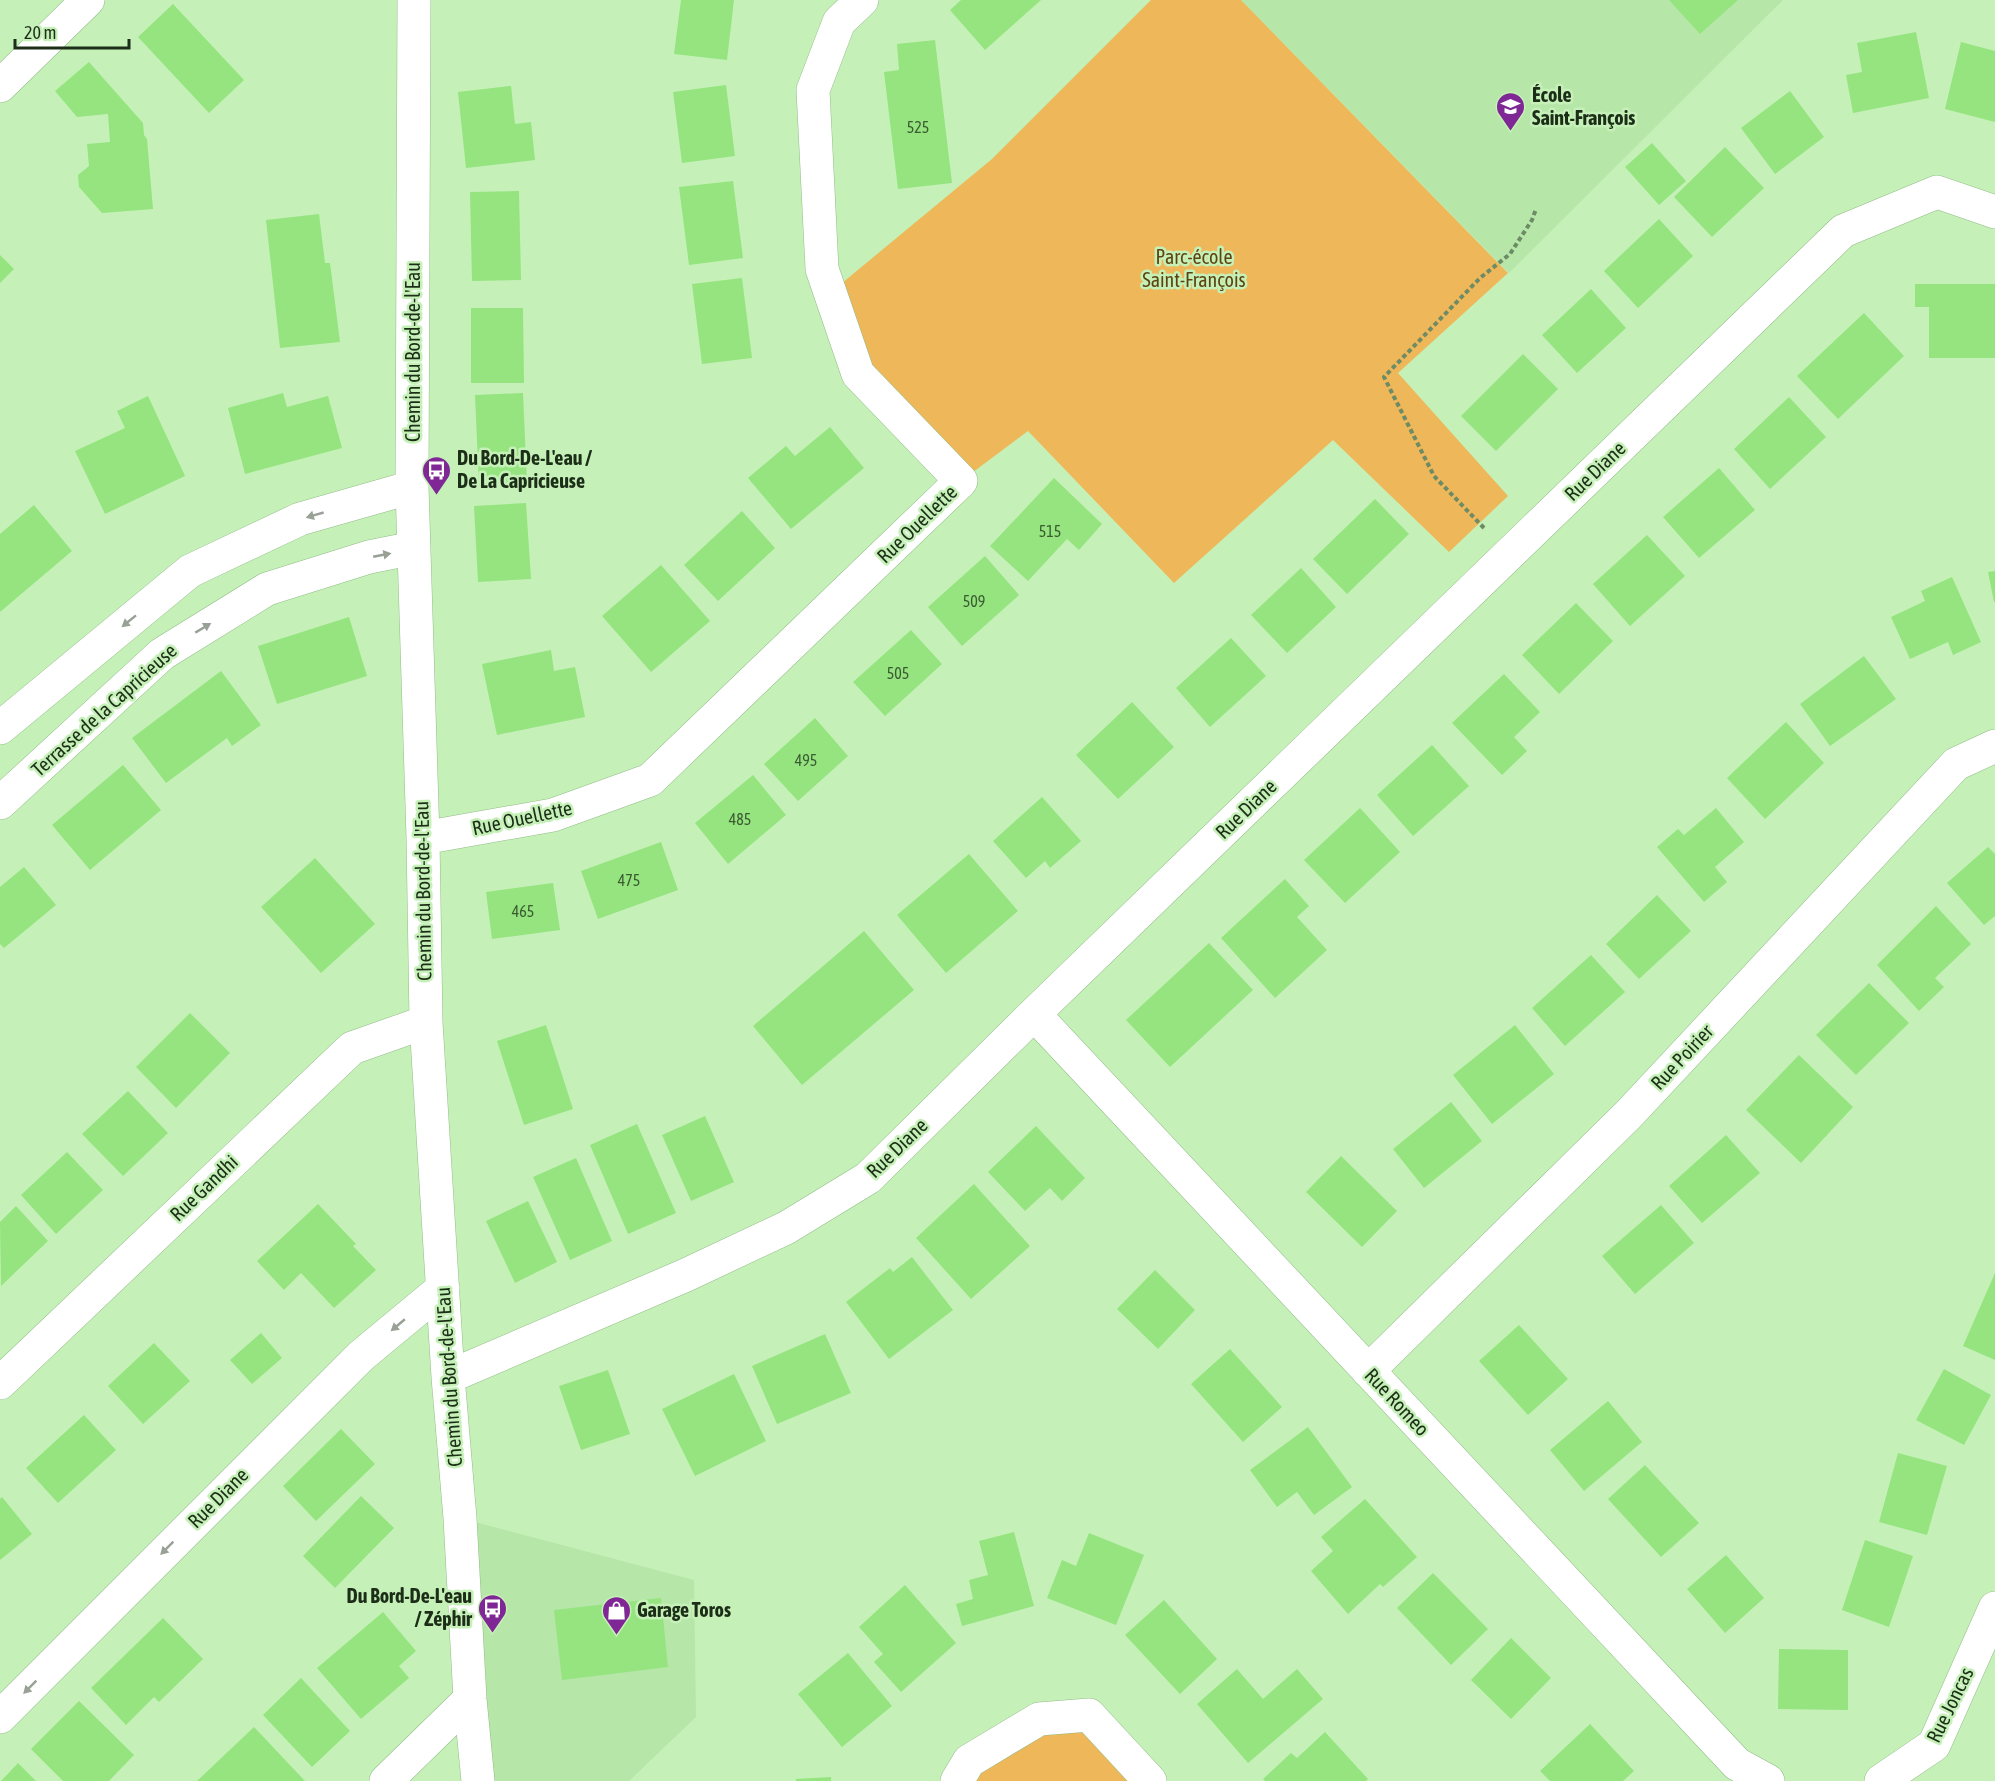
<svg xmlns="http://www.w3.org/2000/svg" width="1995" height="1781" font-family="'Asap Condensed',sans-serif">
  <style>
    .built { fill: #b6e6a8 }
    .green { fill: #eeb759 }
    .building { fill: #95e47f }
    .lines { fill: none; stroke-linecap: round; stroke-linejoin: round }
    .minor-casing { stroke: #92bc87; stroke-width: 34 }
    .path { stroke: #6d8b64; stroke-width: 4; stroke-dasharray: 4.5 3; stroke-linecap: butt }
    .minor { stroke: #fff; stroke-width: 33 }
    .oneway { fill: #99a197 }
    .labels { text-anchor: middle; stroke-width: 5; stroke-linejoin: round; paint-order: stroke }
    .number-label { font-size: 16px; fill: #3b5c32 }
    .poi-label { font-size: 20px; font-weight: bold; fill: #1d2e18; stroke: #c5f1b8; text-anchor: start }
    .park-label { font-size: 20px; fill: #5e4311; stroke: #c5f1b8 }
    .street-label { font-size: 20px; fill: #1d2e18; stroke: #c5f1b8 }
  </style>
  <rect width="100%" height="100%" fill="#c5f1b8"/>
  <!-- built -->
  <path class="built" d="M1241 0H1783L1509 273Z
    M460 1518 694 1580 696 1717 629 1781H478Z"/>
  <!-- green -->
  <path class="green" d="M1151 0H1241L1508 273 1398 373 1508 496 1449 552 1333 440 1174 583 1028 431 961 481 858 374 830 293 992 159Z
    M1089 1715 1150 1781H957L969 1761Z"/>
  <!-- building -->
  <path class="building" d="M681 0H734L727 60 674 54Z
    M961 0H1041L985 50 950 10Z
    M1669 0H1738L1700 34Z
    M173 4 244 80 209 113 138 37Z
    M1916 32 1929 98 1853 113 1846 75 1862 72 1857 43Z
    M935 40 952 183 898 189 884 72 899 70 897 44Z
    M1961 42 1995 51V122L1945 109Z
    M89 62 143 123 144 135 147 139 153 209 102 213 79 187 78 175 89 166 87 144 110 142 108 114 77 117 55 91Z
    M726 85 735 156 682 163 673 92Z
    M511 86 515 124 531 122 535 160 466 168 458 92Z
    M1790 91 1824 137 1775 174 1741 128Z
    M1652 143 1686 181 1659 205 1625 167Z
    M1725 147 1764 188 1712 237 1674 197Z
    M733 181 743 258 689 265 679 187Z
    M519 191 521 280 472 281 470 192Z
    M319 214 325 263H330L340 342 280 348 266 220Z
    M1659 219 1693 256 1638 308 1604 271Z
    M0 255 14 269 0 283Z
    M742 278 752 358 702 364 692 284Z
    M1915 284H1995V358H1929V307H1915Z
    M1591 289 1626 328 1577 373 1542 335Z
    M471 308H523L524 383H471Z
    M1864 313 1904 356 1838 419 1797 376Z
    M1523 354 1558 389 1496 451 1461 416Z
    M283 393 287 407 328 396 342 448 245 474 228 408Z
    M523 393 527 483 479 486 475 395Z
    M148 396 185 476 105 514 75 451 125 428 117 411Z
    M1789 397 1826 437 1770 489 1734 449Z
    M830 427 864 468 791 529 748 478 786 446 795 456Z
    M1719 468 1755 510 1699 558 1663 517Z
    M1054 478 1102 524 1079 550 1067 539 1028 581 990 546Z
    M1375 499 1409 534 1347 594 1313 559Z
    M526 503 531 579 478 582 474 506Z
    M34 505 72 551 0 612V534Z
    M742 511 775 548 718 601 684 565Z
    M1647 535 1685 576 1630 626 1593 584Z
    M985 556 1019 595 962 646 928 607Z
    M661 565 710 621 651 672 602 616Z
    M1301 568 1336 607 1287 653 1251 615Z
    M1995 571V602H1994L1988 572Z
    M1952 577 1981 642 1953 655 1948 642 1910 659 1891 617 1925 601 1921 591Z
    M1576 603 1613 641 1559 694 1522 655Z
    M349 617 367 676 277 704 258 646Z
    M911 630 942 664 885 716 853 682Z
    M1231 638 1266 676 1210 727 1176 688Z
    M551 650 554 671 575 667 585 717 497 735 482 664Z
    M1864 656 1896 699 1830 746 1800 704Z
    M221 671 261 725 232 746 227 738 166 783 132 738Z
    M1504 674 1540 712 1514 737 1527 751 1502 775 1452 723Z
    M1132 702 1174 747 1118 799 1076 755Z
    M815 718 848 756 798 801 764 764Z
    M1786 722 1824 763 1765 819 1727 778Z
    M1432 745 1469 786 1413 836 1377 795Z
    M123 765 161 810 90 870 52 825Z
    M753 775 786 815 728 864 695 823Z
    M1042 797 1081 841 1050 868 1045 861 1026 878 993 841Z
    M1360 808 1400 852 1345 903 1304 860Z
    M1716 808 1744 842 1715 867 1727 882 1704 902 1657 847 1678 829 1684 835Z
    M661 842 678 890 598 919 581 871Z
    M1988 847 1995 854V916L1984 925 1947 883Z
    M969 854 1018 911 946 973 897 915Z
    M315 858 375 924 321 973 261 907Z
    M24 867 56 905 4 948 0 944V887Z
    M1285 879 1309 906 1297 917 1327 950 1275 998 1221 938Z
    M553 883 560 930 492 939 486 892Z
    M1657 895 1691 931 1639 979 1606 944Z
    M1936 906 1971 944 1935 978 1944 987 1919 1011 1877 965Z
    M864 931 914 990 802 1085 753 1026Z
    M1209 943 1253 990 1170 1067 1126 1020Z
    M1591 955 1625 992 1565 1046 1532 1008Z
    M1869 983 1909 1023 1856 1075 1816 1035Z
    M190 1013 230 1053 176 1108 136 1067Z
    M546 1025 573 1109 524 1125 497 1041Z
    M1515 1025 1554 1074 1492 1124 1453 1075Z
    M1799 1055 1853 1107 1801 1163 1746 1110Z
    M128 1091 168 1133 123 1176 82 1134Z
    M1451 1102 1482 1141 1424 1188 1393 1149Z
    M705 1116 734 1182 691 1201 662 1135Z
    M637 1124 676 1213 628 1234 590 1145Z
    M1036 1126 1085 1178 1062 1201 1050 1188 1025 1211 988 1172Z
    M1726 1135 1760 1173 1702 1223 1669 1186Z
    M67 1152 103 1190 56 1234 21 1195Z
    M1341 1156 1397 1211 1362 1247 1306 1192Z
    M576 1158 612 1241 570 1260 533 1177Z
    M974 1184 1030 1246 971 1299 916 1238Z
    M528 1201 557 1262 515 1283 486 1221Z
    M318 1204 356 1244 353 1246 376 1270 334 1308 301 1273 284 1290 257 1261Z
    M1661 1205 1694 1243 1635 1294 1602 1256Z
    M16 1206 48 1241 1 1286 0 1222Z
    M912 1257 953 1310 889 1359 846 1302 890 1268 893 1272Z
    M1155 1270 1195 1310 1158 1349 1117 1309Z
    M1995 1273V1360L1963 1346Z
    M1519 1325 1568 1379 1528 1415 1479 1361Z
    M261 1333 282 1358 252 1384 230 1360Z
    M825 1334 851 1393 777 1424 752 1366Z
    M154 1343 190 1381 143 1424 108 1386Z
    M1230 1349 1282 1407 1243 1442 1191 1384Z
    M1944 1369 1991 1395 1964 1445 1916 1420Z
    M608 1370 630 1434 581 1450 559 1386Z
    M734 1374 766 1441 695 1476 662 1409Z
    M1608 1401 1642 1442 1584 1491 1550 1450Z
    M84 1415 116 1450 58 1503 26 1468Z
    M1308 1427 1352 1487 1314 1515 1297 1492 1277 1507 1250 1470Z
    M341 1429 375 1464 316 1521 283 1486Z
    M1898 1453 1947 1466 1927 1535 1879 1522Z
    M1645 1465 1699 1523 1661 1557 1608 1499Z
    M361 1496 394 1528 335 1588 303 1556Z
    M2 1497 32 1534 0 1560V1499Z
    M1365 1499 1417 1557 1383 1587 1380 1584 1348 1614 1311 1571 1333 1551 1321 1537Z
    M1014 1532 1034 1606 962 1626 956 1604 973 1599 969 1580 988 1575 979 1541Z
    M1089 1533 1144 1555 1116 1625 1047 1598 1062 1560 1076 1566Z
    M1865 1540 1913 1556 1889 1627 1842 1610Z
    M1726 1555 1764 1598 1725 1633 1687 1589Z
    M1433 1573 1488 1629 1451 1665 1397 1608Z
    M905 1585 956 1643 901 1692 874 1662 883 1654 859 1627Z
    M661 1598 668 1667 562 1680 554 1610Z
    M1164 1600 1217 1659 1180 1694 1125 1635Z
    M383 1612 416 1651 399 1666 409 1678 361 1719 317 1668Z
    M163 1618 203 1659 159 1702 154 1697 126 1725 91 1688Z
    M1511 1638 1551 1678 1511 1719 1471 1680Z
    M1779 1649 1848 1650V1710L1778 1709Z
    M848 1653 892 1706 842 1747 798 1694Z
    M1237 1669 1263 1699 1297 1669 1323 1699 1248 1763 1197 1704Z
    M301 1678 350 1731 312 1767 263 1715Z
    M79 1701 134 1755 109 1781H63L31 1749Z
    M1590 1724 1634 1771 1623 1781H1550L1540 1771Z
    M254 1727 305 1781H197Z
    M1325 1732 1368 1779 1366 1781H1265L1263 1779 1291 1753 1297 1758Z
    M18 1763 36 1781H1Z
    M831 1777V1781H796V1779Z"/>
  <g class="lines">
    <defs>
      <path id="minor" d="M414 0 412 487 423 838 426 1022 448 1377 460 1518 470 1699 478 1781
        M0 86 88 0
        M0 728 190 571 300 519 412 487
        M0 803 162 654 267 589 369 557 414 548
        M423 838 553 815 650 780 961 481 858 374 822 269 813 90 839 22 862 0
        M1034 1014 1737 1764 1768 1781
        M1368 1371 1629 1114 1956 764 1995 746
        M448 1377 686 1275 786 1228 868 1178 1034 1014 1843 231 1937 192 1995 212
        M0 1383 352 1048 426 1022
        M0 1717 361 1356 443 1288
        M386 1781 470 1699
        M957 1781 969 1761 1039 1719 1089 1715 1150 1781
        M1881 1781 1934 1745 1995 1608"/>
    </defs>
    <!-- minor casing -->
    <use href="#minor" class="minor-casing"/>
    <!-- path -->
    <path class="path" d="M1484 528 1434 476 1384 377 1480 278 1510 254 1532 220 1536 209"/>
    <!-- minor -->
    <use href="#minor" class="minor"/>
  </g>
  <!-- one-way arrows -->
  <defs><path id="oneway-solid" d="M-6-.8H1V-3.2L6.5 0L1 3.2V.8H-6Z" transform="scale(1.5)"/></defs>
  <g class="oneway">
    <use href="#oneway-solid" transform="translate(315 515) rotate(164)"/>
    <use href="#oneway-solid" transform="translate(382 555) rotate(-11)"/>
    <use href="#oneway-solid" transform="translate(129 621) rotate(141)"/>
    <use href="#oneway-solid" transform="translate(203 628) rotate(-31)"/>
    <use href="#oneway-solid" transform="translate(398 1325) rotate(140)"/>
    <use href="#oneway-solid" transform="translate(167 1548) rotate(135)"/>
    <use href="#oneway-solid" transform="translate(30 1687) rotate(135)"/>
  </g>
  <!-- icons -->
  <defs>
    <symbol id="school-pin" viewBox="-11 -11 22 30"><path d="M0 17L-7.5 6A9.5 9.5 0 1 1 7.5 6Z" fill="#7f2794" stroke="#c5f1b8"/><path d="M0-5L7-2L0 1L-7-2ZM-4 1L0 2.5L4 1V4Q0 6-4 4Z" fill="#fff"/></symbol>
    <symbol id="bus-pin" viewBox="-11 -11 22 30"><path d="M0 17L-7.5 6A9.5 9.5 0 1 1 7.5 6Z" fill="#7f2794" stroke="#c5f1b8"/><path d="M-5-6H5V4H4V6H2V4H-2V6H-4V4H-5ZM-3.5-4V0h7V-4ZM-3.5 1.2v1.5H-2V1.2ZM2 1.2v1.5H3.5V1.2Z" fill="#fff"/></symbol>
    <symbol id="shop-pin" viewBox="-11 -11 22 30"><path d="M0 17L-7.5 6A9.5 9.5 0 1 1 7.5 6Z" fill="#7f2794" stroke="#c5f1b8"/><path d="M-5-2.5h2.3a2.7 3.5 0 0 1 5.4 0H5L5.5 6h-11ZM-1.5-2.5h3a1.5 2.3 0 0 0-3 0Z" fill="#fff"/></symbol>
  </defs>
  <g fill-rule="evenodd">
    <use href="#school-pin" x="1494" y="90" width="33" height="45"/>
    <use href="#bus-pin" x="420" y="454" width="33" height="45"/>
    <use href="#bus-pin" x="476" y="1592" width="33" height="45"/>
    <use href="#shop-pin" x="600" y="1594" width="33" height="45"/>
  </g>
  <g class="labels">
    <!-- number labels -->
    <g class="number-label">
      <text x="918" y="133">525</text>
      <text x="1050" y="537">515</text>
      <text x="974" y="607">509</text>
      <text x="898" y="679">505</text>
      <text x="806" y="766">495</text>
      <text x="740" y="825">485</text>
      <text x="629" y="886">475</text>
      <text x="523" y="917">465</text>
    </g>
    <!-- poi labels -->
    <g class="poi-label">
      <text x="1532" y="102">École<tspan x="1532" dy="23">Saint-François</tspan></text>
      <text x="457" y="465">Du Bord-De-L'eau /<tspan x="457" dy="23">De La Capricieuse</tspan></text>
      <text x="472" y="1603" text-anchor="end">Du Bord-De-L'eau<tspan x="472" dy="23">/ Zéphir</tspan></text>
      <text x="637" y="1617">Garage Toros</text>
    </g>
    <!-- park labels -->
    <g class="park-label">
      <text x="1194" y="264">Parc-école<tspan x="1194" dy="23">Saint-François</tspan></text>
    </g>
    <!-- street labels -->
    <g class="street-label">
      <text transform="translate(413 352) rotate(-90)" y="7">Chemin du Bord-de-l'Eau</text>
      <text transform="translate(1595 471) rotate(-44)" y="7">Rue Diane</text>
      <text transform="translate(917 524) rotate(-44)" y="7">Rue Ouellette</text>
      <text transform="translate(104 710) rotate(-42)" y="7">Terrasse de la Capricieuse</text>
      <text transform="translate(1246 809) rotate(-44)" y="7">Rue Diane</text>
      <text transform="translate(522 818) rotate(-12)" y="7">Rue Ouellette</text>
      <text transform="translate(423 891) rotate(-91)" y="7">Chemin du Bord-de-l'Eau</text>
      <text transform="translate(1682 1057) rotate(-47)" y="7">Rue Poirier</text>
      <text transform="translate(897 1148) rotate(-44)" y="7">Rue Diane</text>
      <text transform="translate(204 1188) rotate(-44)" y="7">Rue Gandhi</text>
      <text transform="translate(449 1377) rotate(-94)" y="7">Chemin du Bord-de-l'Eau</text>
      <text transform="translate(1397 1402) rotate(47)" y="7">Rue Romeo</text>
      <text transform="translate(218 1498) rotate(-45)" y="7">Rue Diane</text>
      <text transform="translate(1950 1705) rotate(-64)" y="7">Rue Joncas</text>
    </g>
  </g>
  <!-- scale -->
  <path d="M15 39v9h114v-9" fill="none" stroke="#1d2e18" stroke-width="3"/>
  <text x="24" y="39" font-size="18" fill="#1d2e18" stroke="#c5f1b8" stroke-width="4.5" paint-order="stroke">20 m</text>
</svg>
